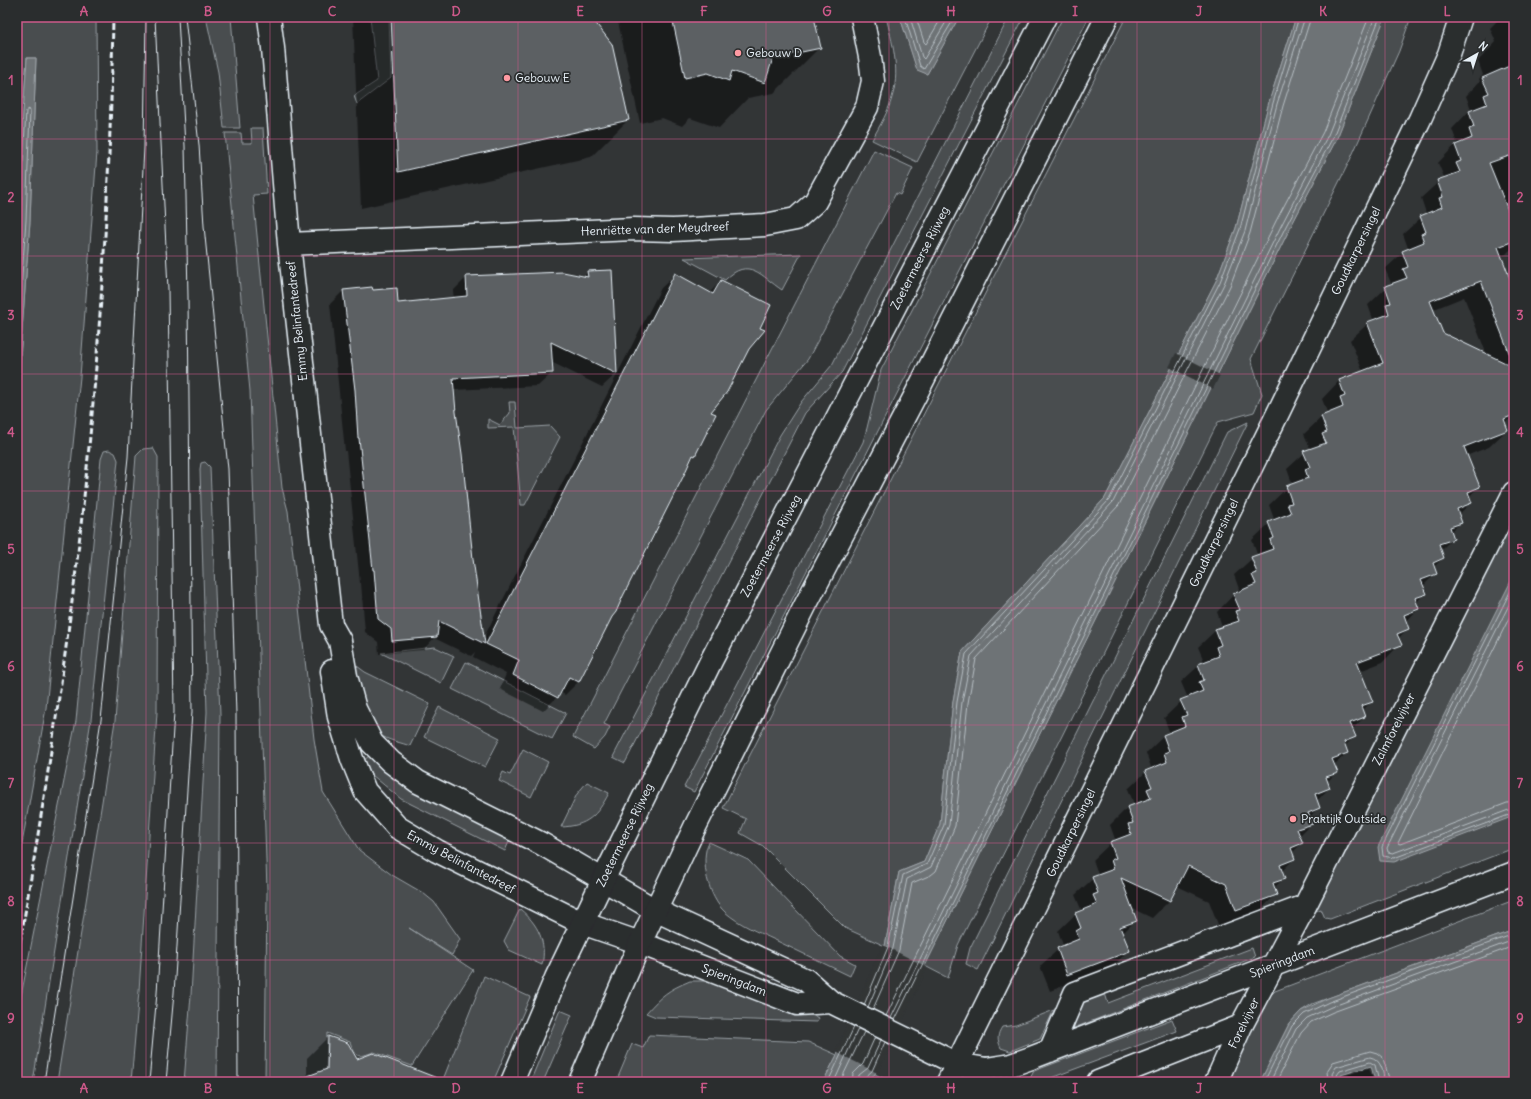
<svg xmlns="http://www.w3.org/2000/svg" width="1531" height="1099" font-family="Delius,sans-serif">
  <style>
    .green { fill: #494d4f; stroke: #989fa4 }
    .water { fill: #6e7376; stroke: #9fa5aa }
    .pier { fill: #323536 }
    .shadow { fill: #0007; fill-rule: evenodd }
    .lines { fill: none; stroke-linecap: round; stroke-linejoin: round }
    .shore { stroke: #b7bfc4; stroke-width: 1 }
    .building { fill: #5c6063; stroke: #e8f1f8 }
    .minor-casing { stroke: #e8f1f8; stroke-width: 25 }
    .secondary-casing { stroke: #e8f1f8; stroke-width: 25 }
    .minor { stroke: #2a2d2e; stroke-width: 22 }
    .secondary { stroke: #2a2d2e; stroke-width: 22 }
    .tram { stroke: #e8f1f8; stroke-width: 1 }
    .rail { stroke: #e8f1f8; stroke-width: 3; stroke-dasharray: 6 3; stroke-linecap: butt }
    .grid { fill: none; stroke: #cd598a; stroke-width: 1; stroke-opacity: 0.55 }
    .poi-dot { fill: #ff9aa2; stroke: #2a2d2e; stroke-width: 1.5 }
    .labels { text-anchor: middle; stroke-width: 3.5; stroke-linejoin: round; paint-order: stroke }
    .poi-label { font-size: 12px; fill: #e8f1f8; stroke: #2a2d2e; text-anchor: start }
    .street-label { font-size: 12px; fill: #e8f1f8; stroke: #2a2d2e }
    .neatline { fill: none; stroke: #cd598a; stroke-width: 1.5 }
    .grid-label { font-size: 13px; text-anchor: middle; font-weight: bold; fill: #cd598a }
  </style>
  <rect width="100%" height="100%" fill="#323536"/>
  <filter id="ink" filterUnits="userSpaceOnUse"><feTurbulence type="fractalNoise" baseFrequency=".025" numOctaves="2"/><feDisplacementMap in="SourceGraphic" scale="8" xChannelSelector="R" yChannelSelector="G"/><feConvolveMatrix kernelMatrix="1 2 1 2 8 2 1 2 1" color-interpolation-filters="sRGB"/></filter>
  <g filter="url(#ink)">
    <!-- green -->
    <path class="green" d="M17 17H96L97 152 80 377 46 708 17 872V399L30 221 36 58H27L17 194Z
      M206 17H231L240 128H224L218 72Z
      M370 17H389L391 78 357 104 354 96 377 81Z
      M886 17H900L917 69 927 74 959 17H992L917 162 872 140C880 125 889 111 893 94 900 69 892 41 886 17Z
      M1009 17H1024L842 372 805 413 625 763 613 757 780 435 801 402 832 365Z
      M1063 17H1089L694 792 684 787 863 442 867 428 881 370Z
      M1126 17H1296L1269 102 1236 228 1216 281 1105 498 962 652 953 701 940 824 924 862 899 872 885 946 845 928 763 846 740 833 746 819 723 808Z
      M1385 17H1411L1399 51 1350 160 1251 359 1262 394 1254 412 1218 422 958 945 948 978 925 966 1290 228 1337 138Z
      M251 128H263L267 194 253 195 282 488 288 511 314 739 323 792 359 850 392 875 423 893 434 902 460 939 452 955 409 928 473 970 412 1066 374 1052C358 1057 357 1060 350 1042L327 1033 326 1082H265L267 890 250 391 225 133H241L242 143H252Z
      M874 150 913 168 900 195 896 193 808 359 766 410 604 724 610 727 605 737 594 749 573 737Z
      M801 254 782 290C761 276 749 256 725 280L684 258Z
      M509 402H515L517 428 550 426 560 437 525 505H521L514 427 488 428V419L500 425 510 413Z
      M1248 422 978 970 966 964 970 948 1227 432Z
      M153 448 158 457 157 712 139 991 131 1082H57L115 721 136 456 143 449Z
      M109 450 115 453 118 460 91 720 33 1082H17V1016L76 721 101 459 104 451Z
      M205 462 210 467 220 714 217 1082H184L191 995 207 712 200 469 201 463Z
      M1514 505V848L1330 919 1325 918 1321 909 1308 914Z
      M435 647 454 656 441 683 381 653Z
      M349 660 365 672 430 704 410 746C403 743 386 740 381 735 361 717 357 685 349 660Z
      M466 662 566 713 552 739 452 689Z
      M439 707 500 738 485 767 424 737Z
      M523 749 548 762 531 797 499 781 503 772 510 775Z
      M370 755 393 778 511 837 505 851 401 799 372 775 363 761Z
      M587 782 609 793C597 816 587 826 561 827L577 794Z
      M709 842 748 860 840 956 855 964 850 976C825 964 800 952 775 940 758 932 740 925 725 912 709 898 699 860 709 842Z
      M1514 900V930L1312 1004 1301 1011 1289 1024 1260 1082H1224L1257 1010 1264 1009V1002L1275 991Z
      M520 909C538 924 547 942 542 965L509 950 504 941Z
      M1252 948 1255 957 1074 1028 1073 1019 1078 1003 1104 990 1108 1003Z
      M484 976 530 997 493 1082H442Z
      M690 981H718L819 1018 817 1022 656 1017 646 1013C662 995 668 990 690 981Z
      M560 1010 572 1015 543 1082H530Z
      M1054 1010 1040 1039 1010 1051 1001 1048C997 1039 997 1035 1002 1027L1016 1025Z
      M1172 1019 1177 1031 1040 1082H1028L1034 1071Z
      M649 1035 808 1042 837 1055 823 1082H616L632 1044 643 1048Z
      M875 1074 891 1082H865Z"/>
    <!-- water -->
    <path class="water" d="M900 17H959L927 74 917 70Z
      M1296 17H1385L1337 138 1290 228 925 966 875 1074 865 1082H823L837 1055 885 946 899 872 924 862 940 824 953 701 962 652 1105 498 1216 281 1236 228 1269 102Z
      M27 58H36L30 221 17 399V194Z
      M1514 575V816L1394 862 1380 861 1378 847Z
      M1514 930V1082H1378L1375 1081 1371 1066 1341 1075 1343 1082H1260L1289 1024 1301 1011 1328 998Z"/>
    <!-- pier -->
    <path class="pier" d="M1176 353 1220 375 1213 389 1169 367Z
      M883 945 927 967 877 1073 836 1052Z"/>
    <!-- shadow -->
    <path class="shadow" d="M353 17H590L628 120 591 157 361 208Z
      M617 17H813L820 47 774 93 748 98 719 128 690 118 682 126 662 118 640 123Z
      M1501 17H1514V246L1506 254 1501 256 1514 291V415L1504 424 1507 430 1489 447 1466 456 1478 487 1469 497 1471 503 1458 515 1461 522 1451 532 1453 538 1440 551 1443 558 1433 568 1435 574 1423 586 1425 593 1416 603 1418 609 1406 622 1408 628 1398 639 1400 644 1383 662 1360 671 1372 701 1362 711 1364 717 1352 730 1354 737 1344 747 1347 753 1334 765 1337 772 1327 782 1329 788 1317 801 1319 807 1309 818 1312 823 1299 836 1302 843 1292 853 1294 859 1282 871 1284 878 1274 888 1276 894 1259 912 1219 927 1209 901 1177 886 1169 901 1152 918 1131 908 1136 920 1122 934 1128 951 1111 968 1050 991 1040 966 1063 945 1058 931 1081 909 1075 895 1098 874 1093 860 1115 839 1110 825 1128 807 1134 804 1128 789 1151 767 1146 753 1169 731 1164 718 1187 696 1181 682 1204 661 1198 647 1216 630 1222 626 1217 612 1239 589 1234 575 1257 554 1252 540 1274 519 1269 505 1292 483 1287 469 1310 448 1304 434 1327 412 1322 399 1339 381 1363 372 1350 340 1373 319 1368 305 1391 283 1385 269 1408 248 1403 234 1426 213 1421 198 1444 177 1438 163 1457 143 1452 129 1471 109 1466 96 1480 81 1479 79 1483 75 1478 61 1496 42 1490 28ZM1464 297 1487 355 1442 334 1432 310Z
      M611 271 616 374 602 387 551 362 552 373 538 386 453 390 472 559 484 637 661 288 675 275 709 293 721 281 748 349 710 412 694 455 689 460 578 682 565 695 560 692 557 697 543 711 500 689 506 674 473 657 475 652 471 656 434 638 423 650 379 654 378 642 365 632 361 583H360L346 451H345L330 304 343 291H372L398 304 454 299 453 291 467 277H583L588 272Z
      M328 1037 356 1060 415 1082H307V1058Z
      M1369 1068 1374 1082H1337L1343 1076Z"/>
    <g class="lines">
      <!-- shore -->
      <path class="shore" d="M905 17 920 66 924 69 955 17
        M910 17 922 57 924 59 949 17
        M916 17 924 42 926 44 942 17
        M17 166 21 165 23 162 26 111 29 109 30 111 26 220 17 345
        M17 171H22L23 173 17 279
        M1514 584 1382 847 1383 856 1394 858 1514 813
        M1514 595 1387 848 1388 852 1393 853 1514 808
        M1514 608 1398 843 1400 844 1507 803 1514 802
        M864 1005 888 947 903 875 927 864 944 825 957 702 966 654 1109 500 1220 282 1240 229 1273 103 1299 17
        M868 1007 893 948 907 879 931 867 949 825 962 702 971 656 1113 502 1224 284 1245 231 1277 104 1305 17
        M873 1009 899 950 912 883 931 875 936 871 955 826 968 703 976 659 1119 505 1230 286 1250 233 1283 106 1311 17
        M886 1016 1276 221 1323 132 1369 17
        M891 1018 1282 224 1328 135 1375 17
        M895 1020 1286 226 1333 137 1380 17
        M828 1082 854 1027
        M834 1082 858 1029
        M840 1082 864 1032
        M852 1082 853 1074 863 1064 875 1037
        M858 1082 859 1075 868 1068 881 1040
        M863 1082 864 1078 872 1071 885 1042
        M1264 1082 1292 1026 1304 1014 1329 1002 1514 934
        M1270 1082 1296 1029 1307 1018 1331 1007 1514 940
        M1276 1082 1301 1033 1311 1022 1333 1012 1514 946
        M1328 1082 1327 1071 1333 1062 1370 1051 1377 1053 1383 1058 1390 1082
        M1334 1082 1332 1074 1336 1067 1370 1057C1381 1059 1384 1072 1384 1082
        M1339 1082 1337 1075 1340 1071 1370 1062 1375 1065 1379 1082"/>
    </g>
    <!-- building -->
    <path class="building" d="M391 17H591L612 44 629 120 398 172Z
      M672 17H814L821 48 773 58 765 83 732 71 729 81 708 73 685 78Z
      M1514 64V167L1509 156 1489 163 1514 225V241L1498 247 1514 289V360H1512L1481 281 1430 301 1443 333 1514 367V415L1504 419 1508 430 1464 447 1480 487 1468 492 1472 503 1457 509 1462 523 1450 527 1454 539 1439 544 1444 558 1433 563 1437 574 1421 580 1427 594 1415 598 1419 609 1404 615 1409 629 1397 634 1402 645 1357 662 1373 702 1361 706 1365 717 1350 723 1356 737 1344 742 1348 753 1332 759 1338 773 1326 777 1330 788 1315 794 1320 808 1308 813 1313 824 1297 829 1303 843 1291 848 1295 859 1280 865 1285 879 1273 883 1277 895 1236 910 1226 884 1188 866 1170 901 1121 878 1137 921 1120 927 1130 951 1067 975 1057 948 1079 939 1076 931 1081 928 1075 913 1097 904 1093 895 1098 893 1092 877 1114 869 1111 860 1116 858 1110 842 1131 834 1128 824 1133 823 1127 807 1151 798 1147 789 1152 787 1145 771 1167 762 1164 753 1169 751 1163 735 1185 726 1182 717 1187 715 1180 700 1203 691 1199 682 1204 680 1198 664 1219 656 1216 647 1221 645 1215 629 1239 621 1235 611 1240 610 1233 594 1256 584 1252 575 1257 573 1251 557 1273 549 1270 540 1274 538 1268 522 1291 513 1287 504 1292 503 1286 486 1308 478 1305 469 1310 467 1303 451 1326 443 1322 434 1327 432 1321 416 1343 407 1340 398 1345 396 1339 380 1383 363 1367 322 1389 314 1386 304 1391 303 1385 286 1407 278 1403 269 1408 267 1402 251 1424 242 1421 234 1426 232 1420 216 1442 207 1439 198 1443 197 1437 180 1460 172 1456 163 1461 161 1455 145 1472 138 1469 129 1474 127 1469 111 1487 104 1484 95 1489 93 1482 78Z
      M612 270 617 374 551 342 553 373 453 378 456 412 462 454 473 559 485 644 439 621 437 637 392 641 391 629 378 619 374 570H373L359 438H358L355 390 343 290 372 287 373 290 397 288 398 303 467 296 466 276 563 272 588 277 587 271Z
      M675 273 713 294 721 280 771 305 760 328 765 330 749 349 727 392 711 412 716 414 695 456 693 455 683 477 623 596 616 612 612 617 579 682 569 677 558 698 513 675 519 660 486 644Z
      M328 1036 348 1043 357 1059 373 1053 442 1080 441 1082H302V1078L327 1069Z"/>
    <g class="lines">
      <defs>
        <path id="minor" d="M269 17 273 48 289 244 331 625 340 641 346 676 355 709 372 743 391 762 418 782 542 844 655 910 806 980 831 1002 957 1064 986 1069 1011 1065 1031 1058 1514 873
          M289 244 634 229 673 230 765 225 796 219 815 202 867 107 873 81 870 57 862 17
          M332 671 339 717 352 759 365 791 397 827 437 851 582 923 640 943 797 1004 831 1002
          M1050 1051 1075 993 1305 906
          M948 1082 1279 411 1420 119 1449 54 1461 17
          M1098 1082 1241 1026
          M1216 1082 1241 1026 1305 906 1514 493"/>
        <path id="secondary" d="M512 1082 556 978 603 880 711 661 1045 17
          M580 1082 640 943 695 827 806 604 915 396 1107 17"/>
      </defs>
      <!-- minor casing -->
      <use href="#minor" class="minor-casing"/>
      <!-- secondary casing -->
      <use href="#secondary" class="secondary-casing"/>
      <!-- minor -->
      <use href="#minor" class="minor"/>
      <!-- secondary -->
      <use href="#secondary" class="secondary"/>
      <!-- tram -->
      <path class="tram" d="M185 17 199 145 204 226 228 469 236 714 238 1082
        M44 1082 101 720 128 457 144 148 146 17
        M149 1082 157 993 174 712 168 289 155 17
        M166 1082 174 993 192 712 188 297 185 146 178 17"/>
      <!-- rail -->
      <path class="rail" d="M17 960C39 833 59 706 75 578 97 392 110 204 113 17"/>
    </g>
  </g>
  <!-- grid -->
  <path class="grid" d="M146 17V1082M270 17V1082M394 17V1082M518 17V1082M642 17V1082M766 17V1082M889 17V1082M1013 17V1082M1137 17V1082M1261 17V1082M1385 17V1082M17 139H1514M17 256H1514M17 374H1514M17 491H1514M17 608H1514M17 725H1514M17 843H1514M17 960H1514"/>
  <!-- markers -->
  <g class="poi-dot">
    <circle cx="738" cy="53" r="4"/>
    <circle cx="507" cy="78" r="4"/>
    <circle cx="1293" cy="819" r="4"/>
  </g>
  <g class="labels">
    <!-- poi labels -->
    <g class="poi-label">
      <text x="746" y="57">Gebouw D</text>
      <text x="515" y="82">Gebouw E</text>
      <text x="1301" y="823">Praktijk Outside</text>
    </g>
    <!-- street labels -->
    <g class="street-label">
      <text transform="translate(655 229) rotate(-2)" y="4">Henriëtte van der Meydreef</text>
      <text transform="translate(1356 251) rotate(-64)" y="4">Goudkarpersingel</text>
      <text transform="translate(920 258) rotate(-63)" y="4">Zoetermeerse Rijweg</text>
      <text transform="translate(297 321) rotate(-96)" y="4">Emmy Belinfantedreef</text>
      <text transform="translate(1214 543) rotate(-64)" y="4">Goudkarpersingel</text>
      <text transform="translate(771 546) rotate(-62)" y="4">Zoetermeerse Rijweg</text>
      <text transform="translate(1394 729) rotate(-63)" y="4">Zalmforelvijver</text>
      <text transform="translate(1071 833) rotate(-64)" y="4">Goudkarpersingel</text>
      <text transform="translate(625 835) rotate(-64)" y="4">Zoetermeerse Rijweg</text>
      <text transform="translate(461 862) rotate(28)" y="4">Emmy Belinfantedreef</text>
      <text transform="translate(1282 962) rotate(-21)" y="4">Spieringdam</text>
      <text transform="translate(734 980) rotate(21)" y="4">Spieringdam</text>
      <text transform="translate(1244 1023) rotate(-64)" y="4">Forelvijver</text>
    </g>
  </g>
  <!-- margin -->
  <rect width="1531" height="1099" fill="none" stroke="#2a2d2e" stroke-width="44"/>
  <!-- north arrow -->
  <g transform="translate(1477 54) rotate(39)" stroke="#2a2d2e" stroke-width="3" paint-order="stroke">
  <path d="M0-3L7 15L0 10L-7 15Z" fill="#e8f1f8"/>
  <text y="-6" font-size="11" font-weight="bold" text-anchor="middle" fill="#e8f1f8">N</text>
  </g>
  <rect x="22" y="22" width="1487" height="1055" class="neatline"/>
  <g class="grid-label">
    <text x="84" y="16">A</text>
    <text x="208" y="16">B</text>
    <text x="332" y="16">C</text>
    <text x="456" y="16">D</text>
    <text x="580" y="16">E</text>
    <text x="704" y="16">F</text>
    <text x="827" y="16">G</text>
    <text x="951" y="16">H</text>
    <text x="1075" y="16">I</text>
    <text x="1199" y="16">J</text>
    <text x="1323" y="16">K</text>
    <text x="1447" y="16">L</text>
    <text x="11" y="85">1</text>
    <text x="1520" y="85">1</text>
    <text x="11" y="202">2</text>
    <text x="1520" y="202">2</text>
    <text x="11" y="320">3</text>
    <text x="1520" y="320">3</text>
    <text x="11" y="437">4</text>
    <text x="1520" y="437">4</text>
    <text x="11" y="554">5</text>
    <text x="1520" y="554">5</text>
    <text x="11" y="671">6</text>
    <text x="1520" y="671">6</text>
    <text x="11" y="788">7</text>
    <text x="1520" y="788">7</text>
    <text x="11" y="906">8</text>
    <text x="1520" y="906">8</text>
    <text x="11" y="1023">9</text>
    <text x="1520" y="1023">9</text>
    <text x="84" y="1093">A</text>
    <text x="208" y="1093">B</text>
    <text x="332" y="1093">C</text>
    <text x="456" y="1093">D</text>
    <text x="580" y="1093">E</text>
    <text x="704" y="1093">F</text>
    <text x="827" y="1093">G</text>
    <text x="951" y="1093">H</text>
    <text x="1075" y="1093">I</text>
    <text x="1199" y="1093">J</text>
    <text x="1323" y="1093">K</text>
    <text x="1447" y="1093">L</text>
  </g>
</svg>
